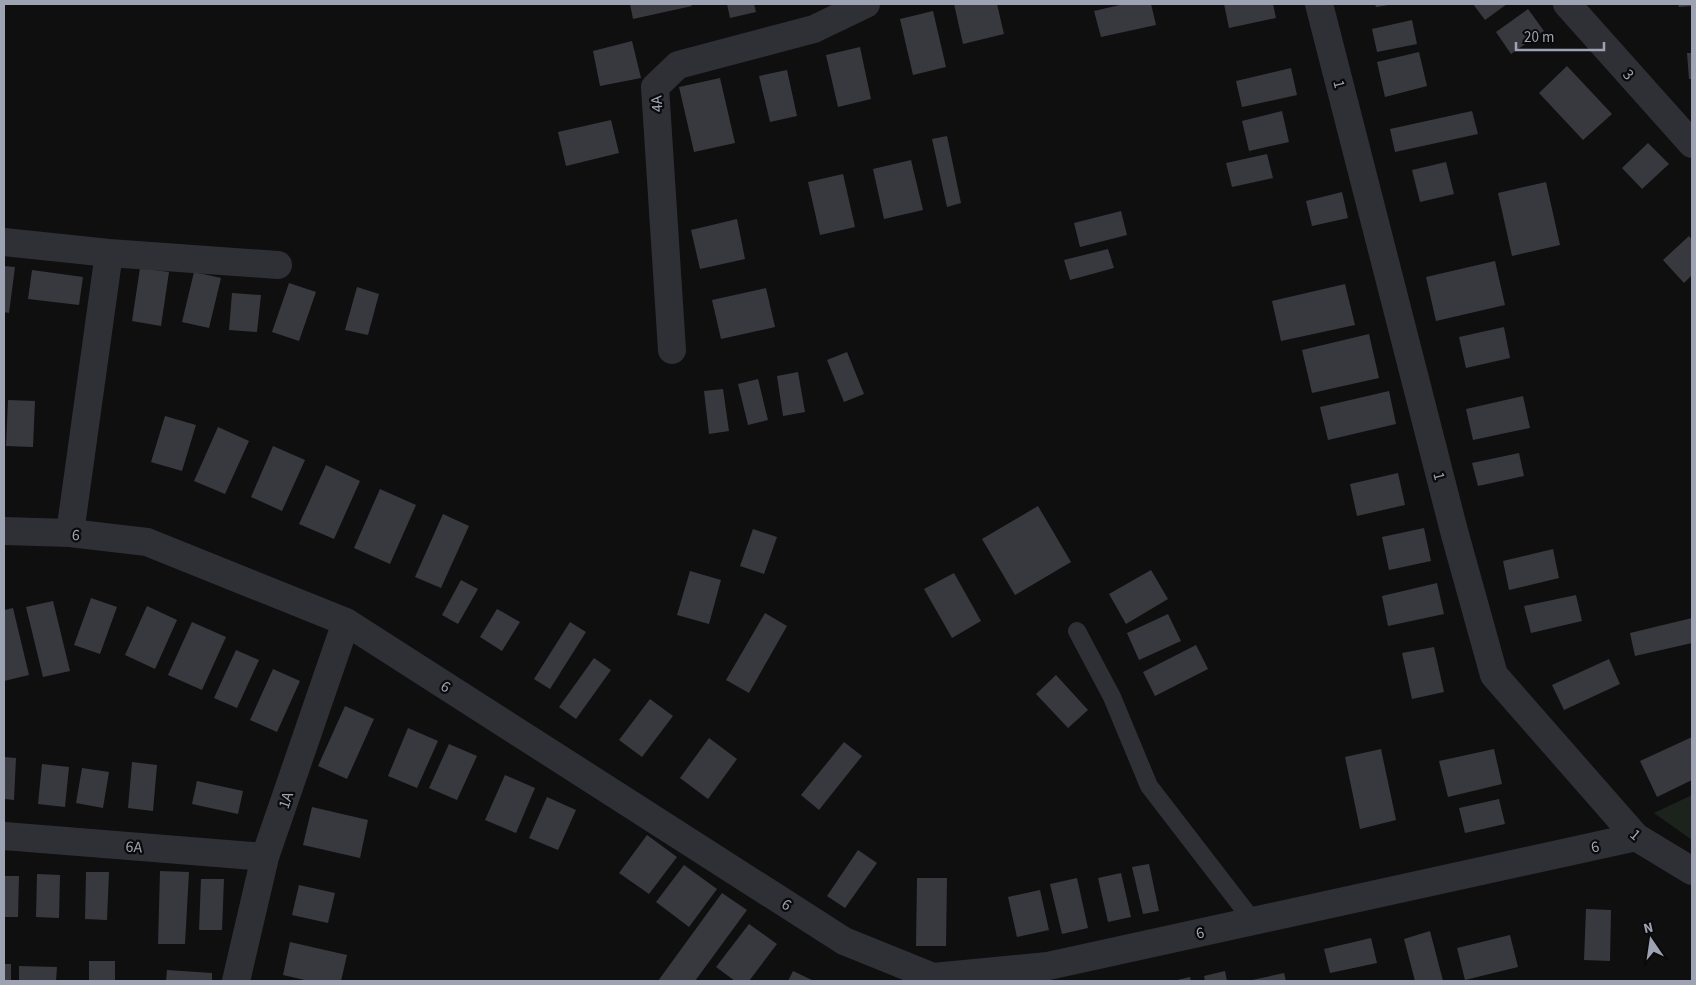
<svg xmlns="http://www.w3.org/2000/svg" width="1696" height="985" font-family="'Source Sans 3',sans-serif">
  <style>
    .green { fill: #1b231c }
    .building { fill: #38393f }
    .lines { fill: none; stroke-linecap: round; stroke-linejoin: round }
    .service { stroke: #2f3036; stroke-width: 18 }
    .minor { stroke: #2f3036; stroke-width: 28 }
    .labels { text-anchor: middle; stroke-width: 4.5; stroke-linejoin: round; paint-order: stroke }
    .street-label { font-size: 16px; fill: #9ea3b3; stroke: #0a0a0b }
  </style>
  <rect width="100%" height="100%" fill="#0f0f10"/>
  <!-- green -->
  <path class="green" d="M1692 795V840L1654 813Z"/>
  <!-- building -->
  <path class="building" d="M630 4H691L692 6 633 19Z
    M727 4H754L756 12 730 18Z
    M954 4H997L1004 34 963 44Z
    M1124 4H1151L1156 25 1101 37 1094 11Z
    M1224 4H1273L1276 18 1229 28Z
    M1375 4H1389V5L1376 7Z
    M1473 4H1507L1485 20Z
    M1678 4H1692V6L1679 7Z
    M1528 9 1544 31 1511 54 1496 32Z
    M933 11 946 67 913 75 900 19Z
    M1412 20 1417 44 1377 52 1372 29Z
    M632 41 641 78 600 86 593 51Z
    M860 47 871 99 838 107 826 55Z
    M1419 52 1427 86 1385 97 1377 62Z
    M1687 53H1692V79H1689Z
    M1567 66 1612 114 1583 140 1539 93Z
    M1291 68 1297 95 1242 107 1236 81Z
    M787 70 797 116 770 122 759 76Z
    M720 78 735 143 694 152 679 87Z
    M1282 111 1289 142 1249 151 1242 121Z
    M1472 111 1478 134 1395 152 1390 129Z
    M611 120 619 153 566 166 558 132Z
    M947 136 961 203 947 207 932 139Z
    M1648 143 1669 164 1642 189 1622 168Z
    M1267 154 1273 178 1232 187 1226 163Z
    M911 160 923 210 884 219 873 169Z
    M1446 162 1454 194 1420 202 1412 170Z
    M843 174 855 227 820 235 808 182Z
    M1546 182 1560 245 1512 256 1498 193Z
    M1342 192 1348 218 1312 226 1306 201Z
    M1121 211 1127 235 1080 247 1074 223Z
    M737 219 745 259 700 269 691 230Z
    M1689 236 1692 240V275L1684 283 1663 260Z
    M1108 249 1114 268 1070 280 1064 260Z
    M1495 261 1505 305 1436 321 1426 277Z
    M4 266 15 267 9 313 4 312Z
    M140 268 169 272 161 326 132 321Z
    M32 270 83 277 79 305 28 299Z
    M194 272 221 278 209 328 182 322Z
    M289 283 316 292 299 341 272 332Z
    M1345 284 1355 325 1281 341 1272 301Z
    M357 287 379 294 368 335 345 330Z
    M766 288 775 327 721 339 712 300Z
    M232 293 261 295 257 332 229 330Z
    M1504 327 1510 358 1466 368 1459 337Z
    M1369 334 1379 378 1312 393 1302 350Z
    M847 352 864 394 844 402 827 360Z
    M798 372 805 412 783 416 777 376Z
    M758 379 768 420 748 425 738 384Z
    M723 389 729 431 709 434 704 391Z
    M1389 391 1396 424 1328 440 1320 407Z
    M1523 396 1530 428 1473 440 1466 409Z
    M8 400 35 401 33 447 6 446Z
    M165 416 196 425 182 471 151 462Z
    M218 427 249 441 225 494 194 481Z
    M273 446 305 460 282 511 251 497Z
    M1519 453 1524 476 1478 486 1472 463Z
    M326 465 360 481 334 539 299 524Z
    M1398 473 1405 505 1357 516 1350 484Z
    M380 489 416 505 390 564 354 548Z
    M1038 506 1071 562 1015 595 982 539Z
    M443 514 469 526 441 588 415 577Z
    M1424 528 1431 561 1389 570 1382 537Z
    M753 529 777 537 764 574 740 566Z
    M1553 549 1559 578 1509 590 1503 561Z
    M1151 570 1168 599 1126 624 1109 594Z
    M690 571 721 580 709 624 677 615Z
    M954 573 981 621 952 638 924 589Z
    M461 580 478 589 458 624 442 615Z
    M1437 583 1444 614 1388 626 1382 596Z
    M1576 595 1582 621 1531 633 1524 606Z
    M91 598 117 607 100 654 74 645Z
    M53 601 70 671 43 677 26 607Z
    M147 606 177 620 155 669 125 655Z
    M13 608 29 675 4 681V610Z
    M497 609 520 622 502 651 480 637Z
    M765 613 787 626 749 693 726 680Z
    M1168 614 1181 641 1139 660 1127 633Z
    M1692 618V643L1635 656 1630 633Z
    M192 622 226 637 202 690 168 675Z
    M570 622 586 632 550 689 534 679Z
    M1196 645 1208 669 1155 696 1143 672Z
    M1434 647 1444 692 1412 699 1402 653Z
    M236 650 259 660 237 708 214 698Z
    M594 658 611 670 576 719 559 707Z
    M1609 659 1620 684 1564 710 1552 685Z
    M273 669 300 681 277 732 250 720Z
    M1056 675 1088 710 1068 728 1036 694Z
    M650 699 673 716 642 757 619 740Z
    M345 706 374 719 347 779 318 766Z
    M408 728 438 741 417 788 388 776Z
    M1692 737V780L1657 797 1640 761Z
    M709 738 737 759 708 799 680 778Z
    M844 742 862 756 819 810 801 795Z
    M449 744 477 756 457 800 429 788Z
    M1381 749 1396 820 1360 829 1345 757Z
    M1494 749 1502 784 1448 797 1439 761Z
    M4 757 16 758 14 800 4 799Z
    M132 762 157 765 153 811 128 808Z
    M42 764 69 767 65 807 38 804Z
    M82 768 109 772 103 808 76 803Z
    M505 775 535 788 516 833 485 820Z
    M197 781 243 791 238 814 192 804Z
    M547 797 576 810 558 850 529 838Z
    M1499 799 1505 824 1465 833 1459 808Z
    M312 807 368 820 360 858 303 845Z
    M647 835 677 857 649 894 619 873Z
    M858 850 877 863 845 908 827 896Z
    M1149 864 1159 911 1143 914 1132 867Z
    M684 865 717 889 689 927 656 902Z
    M160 871 189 872 185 944H158Z
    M86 872H109L107 920 85 919Z
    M1121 873 1131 917 1108 922 1098 878Z
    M37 874 60 875 59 918 36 917Z
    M4 876H19L18 917H4Z
    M917 878H947L946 946H916Z
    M1077 878 1088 928 1062 934 1050 884Z
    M201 879H224L222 930H199Z
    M299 885 335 893 328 923 292 915Z
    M1040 890 1049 930 1017 937 1008 897Z
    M722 893 747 910 695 981H658Z
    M1586 909 1611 910 1610 961 1584 960Z
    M749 924 777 944 749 981H735L716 967Z
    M1430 931 1443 981H1415L1404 939Z
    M1510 935 1518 967 1465 980 1457 948Z
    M1371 938 1377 963 1330 973 1324 949Z
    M290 942 347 955 341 981H309L283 975Z
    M89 961H115V981H89Z
    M4 964H11V981H4Z
    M19 966 57 967 56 981H19Z
    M167 970 212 973V981H166Z
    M793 971 814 981H788Z
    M1225 971 1227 981H1205L1204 976Z
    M1284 973 1286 981H1252V980Z
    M1190 977 1191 981H1177V980Z"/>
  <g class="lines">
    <!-- service -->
    <path class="service" d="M1077 631 1112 697 1149 786 1253 921"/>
    <!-- minor -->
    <path class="minor" d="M1319 4 1454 531 1494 675 1636 837 1692 871
      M1567 4 1692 144
      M4 242 109 253 278 265
      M672 350 655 87 678 65 814 29 866 4
      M4 531 70 533 147 542 346 622 844 941 933 977 1048 966 1636 837
      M70 533 109 253
      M4 836 265 857
      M236 981 265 857 346 622"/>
  </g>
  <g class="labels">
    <!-- street labels -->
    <g class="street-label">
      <text transform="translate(1629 74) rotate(48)" y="6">3</text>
      <text transform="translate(1340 84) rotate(76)" y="6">1</text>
      <text transform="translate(656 104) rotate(-94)" y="6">4A</text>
      <text transform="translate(1440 476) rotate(76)" y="6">1</text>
      <text transform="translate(76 534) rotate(5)" y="6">6</text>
      <text transform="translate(446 686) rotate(33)" y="6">6</text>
      <text transform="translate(285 800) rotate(-71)" y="6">1A</text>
      <text transform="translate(1636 834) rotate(41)" y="6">1</text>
      <text transform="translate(134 846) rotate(4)" y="6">6A</text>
      <text transform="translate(1595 846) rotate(-12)" y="6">6</text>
      <text transform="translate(787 904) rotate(33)" y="6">6</text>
      <text transform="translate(1200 932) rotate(-12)" y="6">6</text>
    </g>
  </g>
  <!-- border -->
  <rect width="1696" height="985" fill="none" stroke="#9ea3b3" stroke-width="10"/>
  <!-- north arrow -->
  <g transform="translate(1651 940) rotate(347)" stroke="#0a0a0b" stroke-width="4" paint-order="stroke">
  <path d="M0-4L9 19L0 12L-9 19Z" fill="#9ea3b3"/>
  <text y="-8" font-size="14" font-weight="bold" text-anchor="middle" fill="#9ea3b3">N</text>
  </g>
  <!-- scale -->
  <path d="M1516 42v8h88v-8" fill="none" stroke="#9ea3b3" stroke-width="2.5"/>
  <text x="1524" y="42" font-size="15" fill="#9ea3b3" stroke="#0a0a0b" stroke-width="4" paint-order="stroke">20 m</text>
</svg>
